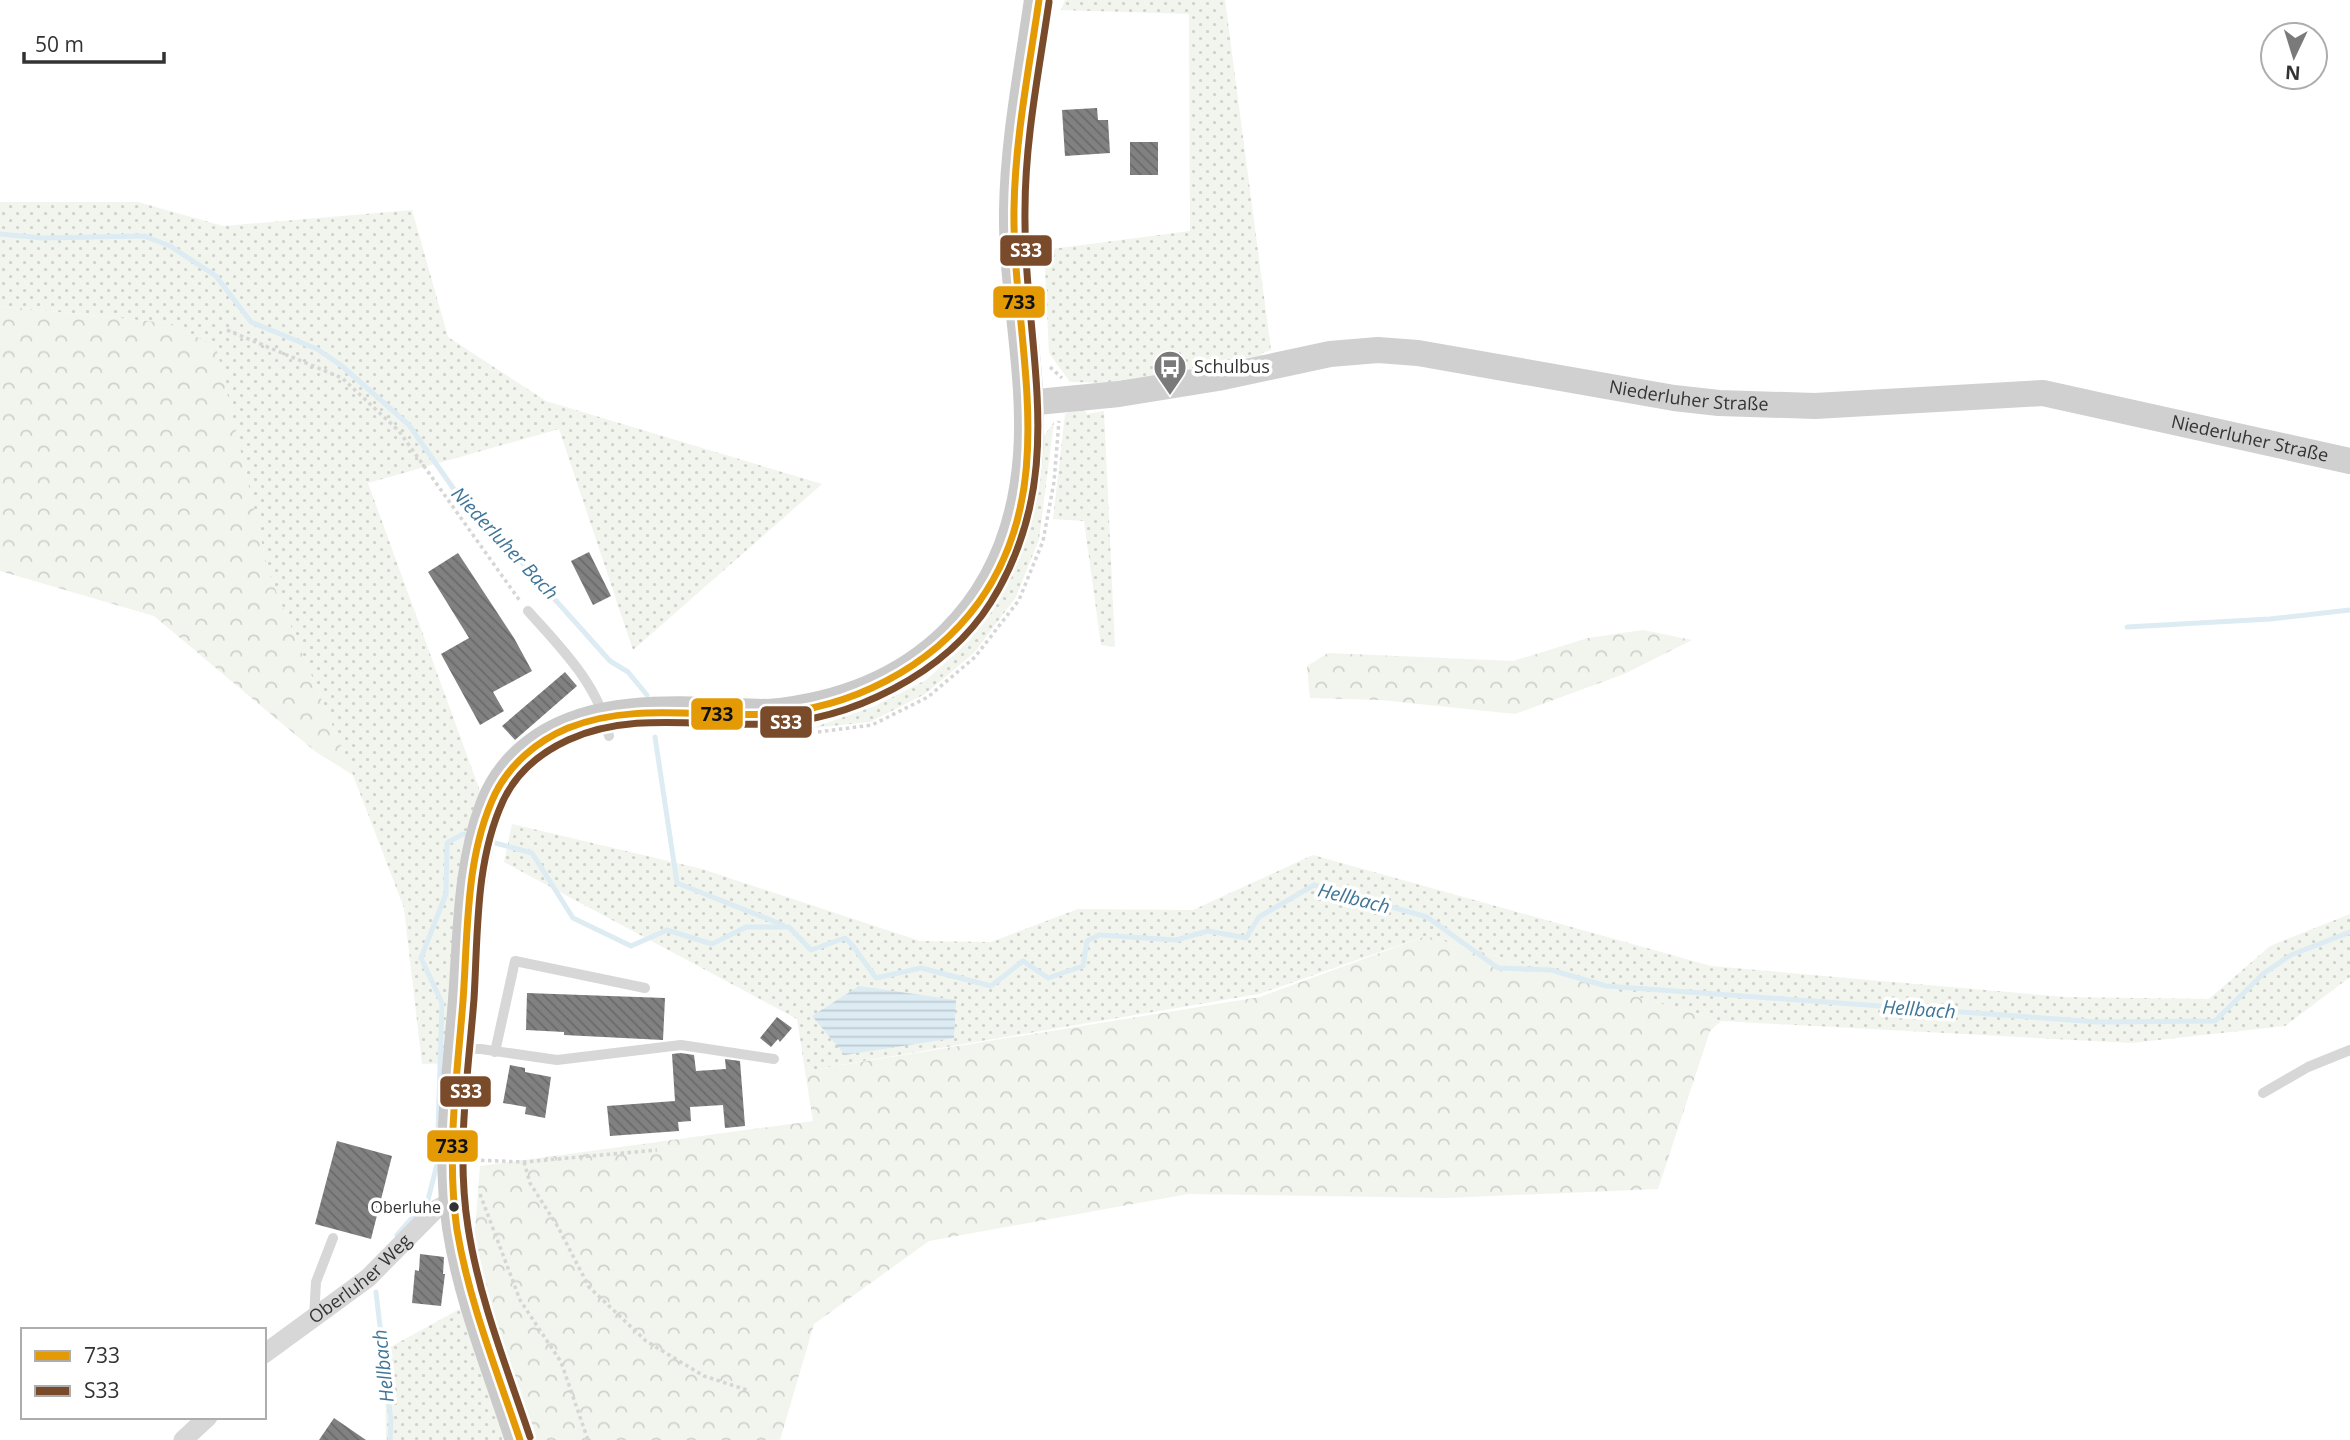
<svg xmlns="http://www.w3.org/2000/svg" width="2350" height="1440" font-family="'Open Sans',sans-serif">
  <style>
    .grass { fill: url(#grass-dots) }
    .forest { fill: url(#forest-crowns) }
    .water { fill: url(#water-rules) }
    .lines { fill: none; stroke-linecap: round; stroke-linejoin: round }
    .stream { stroke: #ddebf3; stroke-width: 5 }
    .building { fill: url(#building-back-hatch) }
    .path { stroke: #d6d6d6; stroke-width: 3.5; stroke-dasharray: 3.5 3.5; stroke-linecap: butt }
    .lane { stroke: #d7d7d7; stroke-width: 10 }
    .street { stroke: #d7d7d7; stroke-width: 19 }
    .secondary { stroke: #d0d0d0; stroke-width: 26 }
    .primary { stroke: #cacaca; stroke-width: 30 }
    .bus-1-casing { stroke: #fff; stroke-width: 12 }
    .bus-2-casing { stroke: #fff; stroke-width: 12 }
    .bus-1 { stroke: #e39a05; stroke-width: 7 }
    .bus-2 { stroke: #7a4b2a; stroke-width: 7 }
    .bus-dot { fill: #333; stroke: #fff; stroke-width: 2.5 }
    .labels { text-anchor: middle; stroke-width: 7; stroke-linejoin: round; paint-order: stroke }
    .bus-label { font-size: 16px; fill: #333; stroke: #fff; text-anchor: end }
    .poi-label { font-size: 18px; fill: #333; stroke: #fff; text-anchor: start }
    .street-label { font-size: 18px; fill: #333; stroke: #fff }
    .water-label { font-size: 19px; font-style: italic; fill: #3f7597; stroke: #fff }
    .line-badge { stroke: #fff; stroke-width: 2.5 }
    .badge-label { font-size: 19px; text-anchor: middle; font-weight: bold; fill: #fff }
    .pale-badge-label { font-size: 19px; text-anchor: middle; font-weight: bold; fill: #111 }
  </style>
  <defs>
    <pattern id="grass-dots" width="8" height="8" patternUnits="userSpaceOnUse" patternTransform="scale(1.75)"><rect width="8" height="8" fill="#f1f5ed"/><path d="M2 2h.1M6 6h.1" fill="none" stroke="#cfd2cc" stroke-width="1.8" stroke-linecap="round"/></pattern>
    <pattern id="forest-crowns" width="20" height="18" patternUnits="userSpaceOnUse" patternTransform="scale(1.75)"><rect width="20" height="18" fill="#f1f5ed"/><path d="M2 6a3 3 0 1 1 6 0M12 15a3 3 0 1 1 6 0" fill="none" stroke="#cfd2cc"/></pattern>
    <pattern id="water-rules" width="6" height="5" patternUnits="userSpaceOnUse" patternTransform="scale(1.75)"><rect width="6" height="5" fill="#ddebf3"/><path d="M0 2.5h6" fill="none" stroke="#becad1"/></pattern>
    <pattern id="building-back-hatch" width="6" height="6" patternUnits="userSpaceOnUse" patternTransform="scale(1.75)"><rect width="6" height="6" fill="#818181"/><path d="M-1 5l2 2M0 0l6 6M5-1l2 2" fill="none" stroke="#6a6a6a"/></pattern>
  </defs>
  <rect width="100%" height="100%" fill="#fff"/>
  <!-- grass -->
  <path class="grass" d="M1065 0H1225L1271 350 1262 353 1261 360 1151 384 1070 382 1049 353 1044 250 1190 231 1189 14 1061 10Z
    M0 202H138L223 226 412 210 448 337 546 401 822 484 633 650 559 429 368 483 480 791 469 831 453 1063 422 1064 404 908 353 775 269 574 216 347 167 323 0 306Z
    M1074 410H1085L1087 414 1104 411 1115 647 1101 645 1084 521 1053 519 1065 414Z
    M1054 422 1039 539 1016 597 974 653 925 694 870 722 812 728 875 706 926 680 970 640 995 603 1041 440Z
    M512 824 702 869 920 941 991 942 1078 909 1193 910 1313 855 1711 966 2064 997 2209 999 2270 946 2350 914V977L2285 1026 2131 1043 1721 1021 1426 936 1259 994 805 1071 797 1019 504 862Z
    M465 1306 504 1440H386L385 1350Z"/>
  <!-- forest -->
  <path class="forest" d="M0 306 167 323 216 346 269 574 353 775 316 752 154 616 0 571Z
    M1643 630 1692 640 1624 674 1515 714 1381 700 1310 698 1307 666 1328 653 1513 661 1588 638Z
    M1426 936 1721 1021 1710 1031 1658 1189 1446 1198 1188 1194 929 1241 814 1324 780 1440H535L473 1254 480 1166 813 1121 805 1071 1260 997Z"/>
  <!-- water -->
  <path class="water" d="M859 986 956 1000 954 1038 845 1055 812 1016Z"/>
  <g class="lines">
    <!-- stream -->
    <path class="stream" d="M0 234 42 238 144 236 170 246 216 276 251 322 317 349 342 366 409 425 460 498 490 527 610 661 628 672 647 695
      M2127 627 2270 619 2350 610
      M655 737 677 883 783 925
      M488 841 532 853 573 918 631 946 667 930 712 944 746 927H789L811 950 845 938 853 946 876 978 921 968 991 986 1023 961 1048 978 1083 966 1087 941 1099 935 1176 940 1208 931 1246 938 1259 917 1314 885 1427 917 1498 968 1551 970 1606 986 2098 1022 2215 1021 2264 973 2291 955 2350 932
      M397 1235 428 1200 437 1164 442 1003 421 958 446 894 447 843 463 834 472 837
      M376 1292 391 1421 390 1440"/>
  </g>
  <!-- building -->
  <path class="building" d="M1097 108 1098 120H1108L1110 153 1065 156 1062 110Z
    M1130 142H1158V175H1130Z
    M589 552 611 596 593 605 571 561Z
    M458 553 514 638 532 671 493 692 504 711 480 725 441 654 469 638 428 572Z
    M565 672 577 686 515 740 502 726Z
    M527 993 665 998 663 1040 564 1035V1032L526 1030Z
    M777 1017 792 1028 780 1042 778 1039 771 1047 760 1038Z
    M681 1053 694 1055 696 1071 726 1069 725 1059 740 1061 745 1126 725 1128 723 1105 690 1107 691 1121 678 1122 679 1131 610 1136 607 1106 675 1101 672 1054Z
    M510 1065 525 1068V1072L551 1077 545 1118 525 1114 526 1107 503 1103Z
    M337 1141 392 1156 371 1239 315 1224Z
    M420 1254 444 1257 443 1274H445L441 1306 412 1303 415 1270 419 1271Z
    M334 1418 366 1440H319Z"/>
  <g class="lines">
    <!-- path -->
    <path class="path" d="M227 330 342 378 399 431 520 601
      M1050 367 1062 378
      M818 732 872 725 928 697 975 657 1019 600 1043 541 1054 482 1059 421
      M474 1160 524 1162 657 1150
      M524 1162 530 1183 558 1227 589 1287 646 1341 704 1376 750 1391
      M480 1194 520 1300 561 1362 588 1440"/>
    <!-- lane -->
    <path class="lane" d="M528 611C560 647 600 686 609 736
      M463 1049H481L557 1060 681 1045 774 1059
      M495 1052 515 961 645 988
      M2263 1093 2308 1067 2350 1050
      M314 1317 316 1282 333 1238"/>
    <!-- street -->
    <g class="street">
      <path id="s1" d="M264 1354 368 1278 435 1210 454 1200"/>
      <path d="M183 1440 208 1417"/>
    </g>
    <!-- secondary -->
    <path class="secondary" id="s2" d="M1027 403 1119 394 1218 378 1330 354 1378 350 1418 353 1674 398 1719 403 1815 406 2043 393 2350 461"/>
    <!-- primary -->
    <path class="primary" d="M520 1440C498 1370 468 1300 457 1227 446 1152 457 1075 463 1000 468 935 467 868 490 806 500 779 518 758 542 742 605 700 697 713 769 714 919 700 1017 606 1028 455 1034 375 1013 291 1014 211 1015 140 1029 70 1039 0"/>
    <defs>
      <path id="bus-1" d="M520 1440C497 1371 469 1302 457 1230 446 1154 457 1077 463 1001 468 933 465 857 495 794 510 764 537 741 568 728 633 702 701 718 768 714 850 709 931 668 979 602 1064 484 1012 340 1014 209 1015 139 1029 69 1039 0"/>
      <path id="bus-2" d="M530 1437C507 1368 479 1299 468 1227 456 1151 468 1075 474 999 478 934 475 862 503 801 516 773 540 753 568 740 631 711 701 727 767 724 850 721 946 674 991 602 1072 472 1023 349 1025 210 1025 140 1039 71 1049 2"/>
    </defs>
    <!-- bus-1 casing -->
    <use href="#bus-1" class="bus-1-casing"/>
    <!-- bus-2 casing -->
    <use href="#bus-2" class="bus-2-casing"/>
    <!-- bus-1 -->
    <use href="#bus-1" class="bus-1"/>
    <!-- bus-2 -->
    <use href="#bus-2" class="bus-2"/>
  </g>
  <!-- icons -->
  <defs>
    <symbol id="bus-pin" viewBox="-11 -11 22 30"><path d="M0 17L-7.5 6A9.5 9.5 0 1 1 7.5 6Z" fill="#7a7a7a" stroke="#fff"/><path d="M-5-6H5V4H4V6H2V4H-2V6H-4V4H-5ZM-3.5-4V0h7V-4ZM-3.5 1.2v1.5H-2V1.2ZM2 1.2v1.5H3.5V1.2Z" fill="#fff"/></symbol>
  </defs>
  <g fill-rule="evenodd">
    <use href="#bus-pin" x="1151" y="348" width="38" height="52"/>
  </g>
  <!-- markers -->
  <circle class="bus-dot" cx="454" cy="1207" r="6"/>
  <g class="labels">
    <!-- bus labels -->
    <g class="bus-label">
      <text x="441" y="1213">Oberluhe</text>
    </g>
    <!-- poi labels -->
    <g class="poi-label">
      <text x="1194" y="373">Schulbus</text>
    </g>
    <!-- street labels -->
    <g class="street-label">
      <text dy="6" stroke="none"><textPath href="#s2" startOffset="670">Niederluher Straße</textPath></text>
      <text dy="6" stroke="none"><textPath href="#s2" startOffset="1237">Niederluher Straße</textPath></text>
      <text dy="6" stroke="none"><textPath href="#s1" startOffset="122">Oberluher Weg</textPath></text>
    </g>
    <!-- water labels -->
    <g class="water-label">
      <text transform="translate(505 543) rotate(47)" y="7">Niederluher Bach</text>
      <text transform="translate(1354 898) rotate(14)" y="7">Hellbach</text>
      <text transform="translate(1919 1009) rotate(4)" y="7">Hellbach</text>
      <text transform="translate(383 1366) rotate(-96)" y="7">Hellbach</text>
    </g>
  </g>
  <g class="line-badge">
    <rect x="999" y="234" width="54" height="33" rx="7" fill="#7a4b2a"/>
    <rect x="992" y="285" width="54" height="34" rx="7" fill="#e39a05"/>
    <rect x="690" y="697" width="54" height="34" rx="7" fill="#e39a05"/>
    <rect x="759" y="705" width="54" height="34" rx="7" fill="#7a4b2a"/>
    <rect x="439" y="1075" width="53" height="33" rx="7" fill="#7a4b2a"/>
    <rect x="426" y="1129" width="53" height="34" rx="7" fill="#e39a05"/>
  </g>
  <g class="badge-label">
    <text x="1026" y="257">S33</text>
    <text x="786" y="729">S33</text>
    <text x="466" y="1098">S33</text>
  </g>
  <g class="pale-badge-label">
    <text x="1019" y="309">733</text>
    <text x="717" y="721">733</text>
    <text x="452" y="1153">733</text>
  </g>
  <!-- legend -->
  <rect x="21" y="1328" width="245" height="91" fill="#ffffff" stroke="#adadad" stroke-width="2"/>
  <rect x="35" y="1351" width="35" height="10" fill="#e39a05" stroke="#adadad" stroke-width="2"/>
  <text x="84" y="1363" font-size="21" fill="#333333">733</text>
  <rect x="35" y="1386" width="35" height="10" fill="#7a4b2a" stroke="#adadad" stroke-width="2"/>
  <text x="84" y="1398" font-size="21" fill="#333333">S33</text>
  <!-- north arrow -->
  <g transform="translate(2294 56) rotate(184)"><circle r="33" fill="#ffffff" stroke="#adadad" stroke-width="2"/>
  <path d="M0-5L12 26L0 18L-12 26Z" fill="#7a7a7a"/>
  <text y="-10" font-size="19" font-weight="bold" text-anchor="middle" fill="#333333">N</text>
  </g>
  <!-- scale -->
  <path d="M24 52v10h140v-10" fill="none" stroke="#333333" stroke-width="3.5"/>
  <text x="35" y="52" font-size="21" fill="#333333" stroke="#ffffff" stroke-width="5" paint-order="stroke">50 m</text>
</svg>
